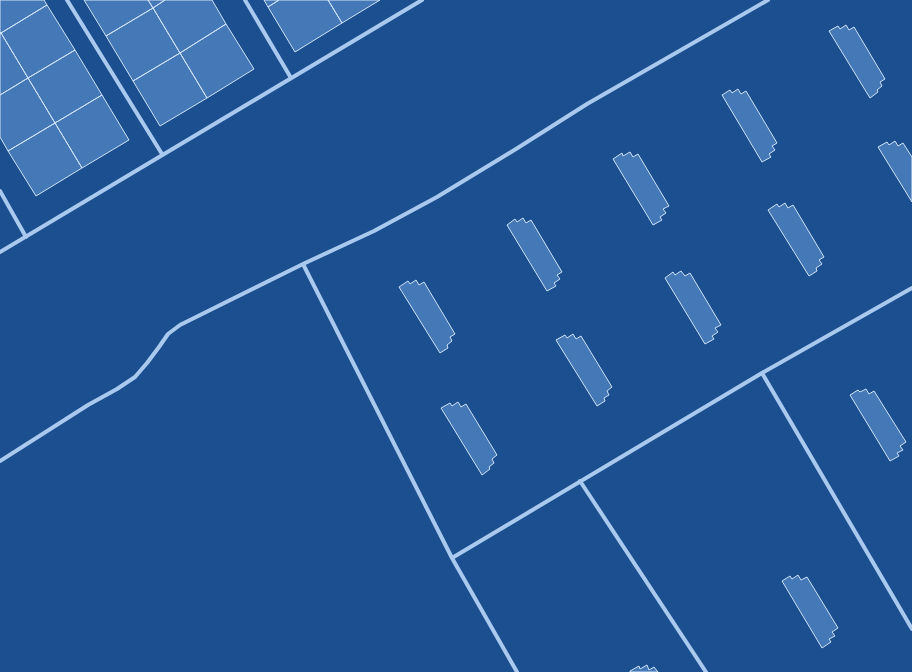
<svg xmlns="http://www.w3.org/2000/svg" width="912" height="672" font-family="Jost,sans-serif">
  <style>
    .building { fill: #4478b7; stroke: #cfe3fa }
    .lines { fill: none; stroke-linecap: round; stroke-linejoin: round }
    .street { stroke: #a9c9ee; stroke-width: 4 }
  </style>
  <rect width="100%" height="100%" fill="#1b4f8f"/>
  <!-- building -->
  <path class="building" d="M0 0H44L47 5 1 33 0 32Z
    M84 0H148L153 8 106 36Z
    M148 0H165L153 8Z
    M165 0H212L226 24 180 53 153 8Z
    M264 0H279L268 7Z
    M279 0H328L342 23 295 52 268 7Z
    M328 0H380L342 23Z
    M47 5 75 50 28 78 1 33Z
    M153 8 180 53 133 81 106 36Z
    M226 24 254 69 207 98 180 53Z
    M846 25 849 30 854 27 885 79 880 82 882 86 877 90 878 92 870 98 829 31 838 26 840 29Z
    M1 33 28 78 0 95V34Z
    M75 50 102 95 55 123 28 78Z
    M180 53 207 98 160 126 133 81Z
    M28 78 55 123 8 151 0 137V95Z
    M738 89 741 94 746 91 777 143 772 146 775 150 769 154 771 157 762 162 722 95 730 90 732 93Z
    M102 95 129 140 82 168 55 123Z
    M55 123 82 168 36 196 8 151Z
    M895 141 898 146 903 143 912 157V202L878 147 887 142 889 145Z
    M630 152 633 157 638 154 669 206 663 209 666 213 660 217 662 220 653 225 613 159 622 153 623 156Z
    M785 203 788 208 793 205 824 257 819 260 822 264 816 268 817 271 809 276 768 210 777 204 779 207Z
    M523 218 526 223 531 220 562 272 557 275 560 279 554 283 556 286 547 291 507 225 515 219 517 222Z
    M681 271 685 276 690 273 721 325 715 328 718 332 712 336 714 339 705 344 665 278 673 272 675 275Z
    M416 280 419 285 424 282 455 334 450 337 452 341 447 345 448 348 440 353 399 287 408 281 410 284Z
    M573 334 576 339 581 336 612 387 607 391 609 395 604 398 605 401 597 406 556 340 565 335 567 338Z
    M866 389 869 394 874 391 906 442 900 446 903 450 897 453 899 456 890 461 850 395 858 390 860 392Z
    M458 402 461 407 466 404 497 455 492 459 494 463 489 467 490 469 482 475 441 408 450 403 452 406Z
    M798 575 801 580 807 577 838 628 832 632 835 636 829 639 831 642 822 648 782 581 790 576 792 579Z
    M647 665 649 670 654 667 658 672H630V671L639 666 640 669Z"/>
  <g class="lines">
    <!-- street -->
    <path class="street" d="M67 0 162 154
      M245 0 291 78
      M0 191 26 237
      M0 252 422 0
      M303 264 452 558 517 672
      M762 373 912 629
      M0 461 88 405 117 389 135 377 147 363 159 347 168 334 180 325 303 264 374 231 437 197 516 149 587 104 768 0
      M580 481 706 672
      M452 558 762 373 912 288"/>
  </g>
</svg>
